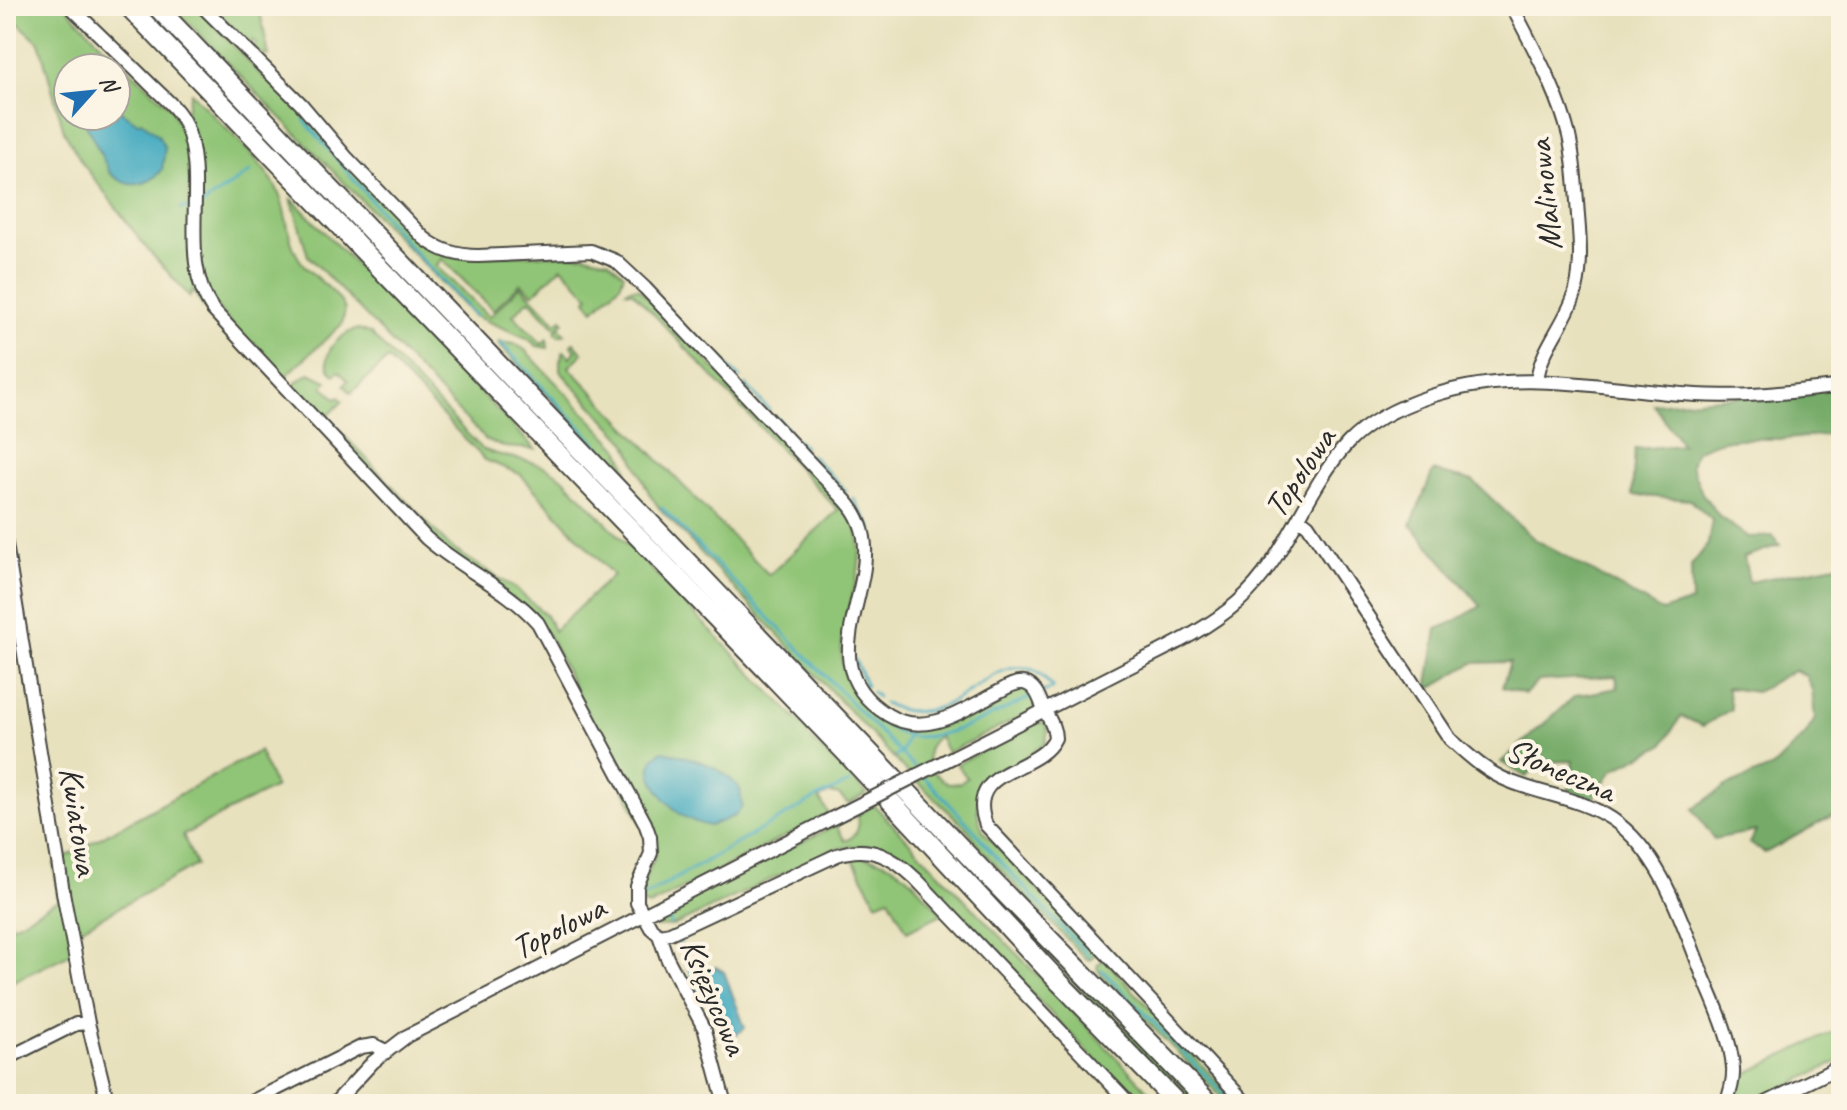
<svg xmlns="http://www.w3.org/2000/svg" width="1847" height="1110" font-family="Caveat,sans-serif">
  <style>
    .green { fill: #90c476; stroke: #5e7850; stroke-width: 2 }
    .forest { fill: #74aa67; stroke: #506a49; stroke-width: 2 }
    .water { fill: #3fa9bf; stroke: #356a75; stroke-width: 2 }
    .lines { fill: none; stroke-linecap: round; stroke-linejoin: round }
    .stream { stroke: #3fa9bf; stroke-width: 3 }
    .minor-casing { stroke: #474641; stroke-width: 16 }
    .highway-casing { stroke: #474641; stroke-width: 22 }
    .minor { stroke: #fff; stroke-width: 12 }
    .highway { stroke: #fff; stroke-width: 18 }
    .minor-bridge-casing { stroke: #474641; stroke-width: 16; stroke-linecap: butt }
    .minor-bridge { stroke: #fff; stroke-width: 12 }
    .labels { text-anchor: middle; stroke-width: 8; stroke-linejoin: round; paint-order: stroke }
    .street-label { font-size: 34px; fill: #2b2b2b; stroke: #fcf5e5 }
  </style>
  <rect width="100%" height="100%" fill="#fcf5e5"/>
  <filter id="ink" filterUnits="userSpaceOnUse"><feTurbulence type="fractalNoise" baseFrequency=".0125" numOctaves="2"/><feDisplacementMap in="SourceGraphic" scale="16" xChannelSelector="R" yChannelSelector="G"/><feConvolveMatrix kernelMatrix="1 2 1 2 8 2 1 2 1" color-interpolation-filters="sRGB"/></filter>
  <filter id="wash" filterUnits="userSpaceOnUse"><feTurbulence type="fractalNoise" baseFrequency=".006" numOctaves="4" result="noise"/><feDisplacementMap in="SourceGraphic" scale="32" xChannelSelector="R" yChannelSelector="G"/><feGaussianBlur stdDeviation="1.8" result="paint"/><feColorMatrix in="noise" values="0 0 0 0 0 0 0 0 0 0 0 0 0 0 0 0 0 1.4 0 .05"/><feComposite in="paint" operator="in"/></filter>
  <g filter="url(#wash)">
    <rect width="100%" height="100%" fill="#e8e1be"/>
    <!-- green -->
    <path class="green" d="M6 6H65L112 55 104 64 97 61 90 68H68V116H116V68H114L124 64 171 108 187 142 194 273 218 328 192 290 190 297 148 250 81 161 64 131 39 42 6 12Z
      M137 6H146L182 43 950 850 955 856 959 853 1199 1104H1190Z
      M172 6H197L258 72 284 94 444 255H585L608 260 624 274 620 285 594 310 586 300 589 296 562 267 533 294 521 283 493 310 442 259 436 266 489 317 521 286 557 323 562 319 564 322 559 327 565 334 559 336 555 332 557 329 529 300 513 315 542 344 547 339 548 348 537 346 527 338 474 316Z
      M206 6H259L269 56 260 54 253 48 256 44 253 40 249 44 217 11Z
      M191 92C218 123 258 154 277 189 288 211 286 240 300 260 312 278 337 289 345 310L342 324 286 376 278 375 222 314 203 286 185 115Z
      M291 198 535 449 504 447 486 440 308 256Z
      M630 288H638L847 507C891 579 802 641 865 703 877 715 897 728 914 729 925 729 1000 695 1017 688L1027 690 1035 700V707L1027 714 947 753 939 736C918 752 929 772 948 784L960 783 967 778 957 764 1035 723H1045L1048 731 1045 744 983 786C974 803 976 817 985 834L1095 949 1096 953 1090 960 1085 958 981 850 968 830 907 772 659 508 649 493 626 442 560 371V361L564 351 570 357 576 351 571 345 574 342 583 353 569 367 769 575 838 510 633 292 626 291Z
      M358 329 370 333 482 449C513 462 532 455 563 478L809 732 807 735 867 794 848 804 839 795 830 793 819 798 829 814 649 906 644 904 639 893 656 854 548 634 445 551 294 390 296 382 310 373 327 381 323 386 336 399 339 397 343 401 327 417 450 547 516 589 546 615 554 631 613 575 520 474 485 460 388 359 351 393 344 385 348 381 339 371 334 375C316 357 338 334 358 329Z
      M499 342 515 344 525 350 619 449 627 468V480L498 344Z
      M259 751 275 787 183 835 196 865 75 932 78 950 6 985V913L12 926 58 900 54 863Z
      M874 805 1161 1104H1138L912 869C887 844 869 842 835 849L673 926 657 927 656 915 836 825 845 841C857 836 861 827 857 814Z
      M851 856C900 858 911 880 942 914L907 931 889 898 877 903Z
      M1104 960 1107 962 1238 1104H1228L1101 975 1097 968 1098 964Z
      M1841 1028V1060L1751 1104H1735L1743 1075Z"/>
    <!-- forest -->
    <path class="forest" d="M1841 387V433C1820 435 1798 439 1777 439 1741 439 1730 435 1696 451L1691 465 1702 493 1720 517 1748 537 1773 536 1780 545 1744 557 1749 582 1841 564V811L1765 853 1749 843 1756 831 1714 839 1693 809 1726 786 1773 767 1805 735 1815 719 1812 690 1806 676 1794 670 1756 692 1727 688 1731 709 1703 726 1681 716 1663 745 1613 770 1593 799 1569 790 1573 761 1541 762 1526 777 1501 762 1575 696 1618 688 1616 676 1539 681 1525 694 1502 687 1510 662 1473 663 1427 690 1437 629 1453 622 1481 606 1411 525 1433 471 1473 481 1533 538 1662 611 1692 601 1691 566 1708 544 1712 520 1690 500 1632 495 1635 449 1682 445 1653 404Z"/>
    <!-- water -->
    <path class="water" d="M116 108 138 123 141 121 158 135 165 148 162 170C147 188 127 189 110 173L85 122 87 116H116Z
      M663 751C691 758 721 764 740 789L742 807 735 816 710 826C700 824 689 820 680 814 664 801 634 765 663 751Z
      M716 967 724 972 745 1028 737 1034 731 1033 705 979 709 969Z"/>
    <g class="lines">
      <!-- stream -->
      <path class="stream" d="M304 120 411 248 476 316
        M199 207 251 171
        M181 208H191
        M501 343 626 475
        M711 350 740 378
        M746 385 769 410
        M775 416 790 431
        M796 439 804 447
        M811 455 846 491
        M853 498 872 529
        M662 508 919 772
        M873 537 874 553
        M867 583 872 564
        M855 660 866 686
        M872 692 877 697
        M884 703C953 739 987 649 1035 671 1042 674 1047 682 1053 688L1043 692
        M873 716C883 723 893 732 905 735 942 745 1001 710 1036 695
        M896 756 901 754 908 733
        M924 777 975 831 991 852 1089 956
        M645 896 816 798 849 783
        M668 918 671 924
        M678 939 702 1001 713 997
        M1102 970 1234 1104"/>
    </g>
  </g>
  <g filter="url(#ink)">
    <g class="lines">
      <defs>
        <path id="minor" d="M70 6C96 32 123 57 149 83 162 96 178 108 185 124 210 180 176 258 213 310L426 538C461 569 507 588 538 623L645 823 650 837 651 853 637 886V903L651 928 659 935 667 958 705 1030 725 1104
          M202 6 301 104 346 157 424 238C440 251 458 256 478 256L591 251 616 261 645 288 846 501C907 568 794 657 888 715 927 739 966 708 1000 691 1007 687 1015 682 1023 683 1034 684 1039 696 1042 705 1047 716 1055 726 1055 738 1038 774 964 767 986 825L1247 1104
          M1512 6C1533 48 1558 90 1569 136 1575 162 1576 189 1578 216 1580 240 1582 265 1576 290 1568 321 1541 347 1537 380
          M1299 518 1308 525 1450 739C1468 755 1486 772 1509 781 1543 795 1580 798 1612 819 1662 853 1682 923 1703 976 1715 1004 1731 1038 1733 1068 1734 1080 1730 1093 1726 1104
          M6 544 64 898 88 1023 108 1104
          M955 756C1011 727 1067 699 1123 670 1162 650 1204 632 1238 602 1287 559 1304 491 1348 443 1370 420 1401 406 1431 396 1522 366 1604 390 1696 395 1744 398 1793 392 1841 386
          M659 935 670 933 837 855C870 844 893 857 916 879L1130 1104
          M6 1059 76 1024 88 1023
          M247 1104 361 1047 374 1045 386 1051
          M334 1104 373 1062 407 1036 825 822
          M1764 1104 1841 1066"/>
        <path id="highway" d="M128 6 846 753 1060 983 1178 1104
          M156 6 983 871 1210 1104"/>
      </defs>
      <!-- minor casing -->
      <use href="#minor" class="minor-casing"/>
      <!-- highway casing -->
      <use href="#highway" class="highway-casing"/>
      <!-- minor -->
      <use href="#minor" class="minor"/>
      <!-- highway -->
      <use href="#highway" class="highway"/>
      <defs>
        <path id="minor-bridge" d="M825 822 955 756"/>
      </defs>
      <!-- minor-bridge casing -->
      <use href="#minor-bridge" class="minor-bridge-casing"/>
      <!-- minor-bridge -->
      <use href="#minor-bridge" class="minor-bridge"/>
    </g>
  </g>
  <g class="labels">
    <!-- street labels -->
    <g class="street-label">
      <text transform="translate(1544 195) rotate(-96)" y="12">Malinowa</text>
      <text transform="translate(1299 472) rotate(-56)" y="12">Topolowa</text>
      <text transform="translate(1561 769) rotate(23)" y="12">Słoneczna</text>
      <text transform="translate(80 821) rotate(81)" y="12">Kwiatowa</text>
      <text transform="translate(558 927) rotate(-27)" y="12">Topolowa</text>
      <text transform="translate(715 996) rotate(67)" y="12">Księżycowa</text>
    </g>
  </g>
  <!-- margin -->
  <rect width="1847" height="1110" fill="none" stroke="#fcf5e5" stroke-width="32"/>
  <!-- north arrow -->
  <g transform="translate(92 92) rotate(63)"><circle r="38" fill="#fcf5e5" stroke="#a8a49b" stroke-width="2"/>
  <path d="M0-6L14 30L0 20L-14 30Z" fill="#1f6fb2"/>
  <text y="-12" font-size="22" font-weight="bold" text-anchor="middle" fill="#2b2b2b">N</text>
  </g>
</svg>
